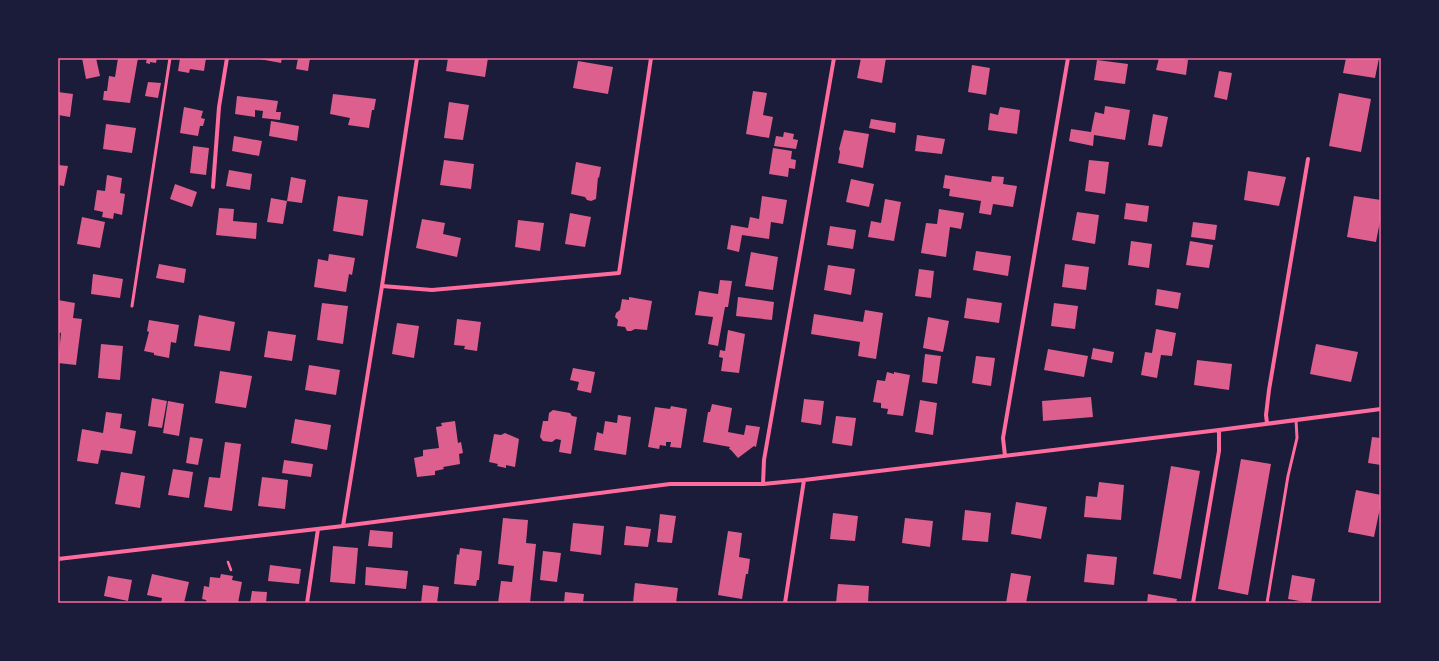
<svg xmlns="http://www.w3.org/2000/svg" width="1439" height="661" viewBox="0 0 1439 661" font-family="'DM Sans',sans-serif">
  <rect width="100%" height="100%" fill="#1b1b3a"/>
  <path fill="#dd5f8e" d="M82,58H96L100,76L86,79Z
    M118,58H138L130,103L103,100L104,91H107L109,76L115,77Z
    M147,58H157L156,63L150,62V64L146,63Z
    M180,58H206L204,71L190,69L189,73L178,71Z
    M254,58H282L281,63Z
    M298,58H310L308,71L296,69Z
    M448,58H488L485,77L446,71Z
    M861,58H886L882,83L857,78Z
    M1159,58H1177L1188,60L1186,75L1156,70Z
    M1346,58H1379L1375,78L1343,73Z
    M1097,60L1128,64L1125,84L1094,80Z
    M578,61L613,67L608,94L573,88Z
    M972,65L990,68L986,95L968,92Z
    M1219,71L1232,73L1227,100L1214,97Z
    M148,82L161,83L158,98L145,96Z
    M753,91L767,93L763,115L773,117L769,138L746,134Z
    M58,92L73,94L70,117L58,115Z
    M1339,93L1371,99L1361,152L1329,146Z
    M333,94L376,99L374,110H372L369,128L348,125L350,118L330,114Z
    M237,96L278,101L276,112H281L280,120L262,118L263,111L255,110V117L235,114Z
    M449,102L469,105L463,140L444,138Z
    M1105,106L1130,110L1125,140L1094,135L1093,146L1069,141L1071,129L1091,132L1095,112L1104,114Z
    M184,107L203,111L201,118L205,119L203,126H200L198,136L180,133Z
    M1000,107L1020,110L1017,134L988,130L990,113L998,115Z
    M1153,114L1168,117L1162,147L1148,145Z
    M871,119L896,123L895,133L869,128Z
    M271,121L299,126L297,141L269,136Z
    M106,124L136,128L132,153L103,149Z
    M844,130L869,134L863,168L838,163L840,152L839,149Z
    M784,132L794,134L793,139L798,140L796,149L774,146L776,136L783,137Z
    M917,135L945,139L942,154L915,151Z
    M234,136L262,141L259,156L232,151Z
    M193,146L209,148L206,175L190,173Z
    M773,148L792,151L791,159L796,160L795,169L789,168L788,177L769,174Z
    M444,160L474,164L471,189L440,185Z
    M1089,160L1109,162L1105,194L1085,191Z
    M576,162L601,167L599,178L598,177L596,199L591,201L587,200L585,197L571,194Z
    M58,165L68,166L64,186L58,185Z
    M229,170L252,174L250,190L226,186Z
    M1248,171L1286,177L1279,206L1244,200Z
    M107,175L122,178L120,193L125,194L122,215L114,213L113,219L102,217L103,212L94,210L97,190L105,191Z
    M945,175L991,182L992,176L1004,177L1003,184L1017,186L1013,207L993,204L991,215L979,213L981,201L949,196L950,189L943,188Z
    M291,177L306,180L302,203L287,201Z
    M851,179L874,184L869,207L846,202Z
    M175,184L197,192L192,207L170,199Z
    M338,196L368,200L363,236L333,231Z
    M762,196L787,200L783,224L771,222L769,239L742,235L739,252L727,249L731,225L748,228L750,217L759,219Z
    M1354,196L1381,200V216L1376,242L1347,237Z
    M271,198L287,201L283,224L267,222Z
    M885,199L901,202L894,241L868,237L871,221L881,223Z
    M1126,203L1149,206L1147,222L1124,219Z
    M219,208L234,209L233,221L257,223L256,239L216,235Z
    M939,209L964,213L961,229L950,227L946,257L921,253L926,223L937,224Z
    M1077,212L1099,215L1095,244L1072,240Z
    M570,213L591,217L585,247L565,244Z
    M82,217L105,222L100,248L77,244Z
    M422,219L445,223L443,234L461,238L457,257L416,248Z
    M518,220L544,223L540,251L515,247Z
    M1193,222L1217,225L1215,240L1191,237Z
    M830,226L856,230L853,249L827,245Z
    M1131,241L1152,244L1149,268L1128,265Z
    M1190,241L1213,245L1209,268L1186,265Z
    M976,251L1011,256L1008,276L973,270Z
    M751,252L778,257L773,290L745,286Z
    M329,254L355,258L352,275L349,274L346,292L314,287L318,259L328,261Z
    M159,264L186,269L184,283L156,278Z
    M1065,264L1089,267L1086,290L1062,287Z
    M828,265L855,269L851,295L824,290Z
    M919,269L934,271L931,298L915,296Z
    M93,274L123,279L120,298L91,294Z
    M720,280L732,281L728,307H725L718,346L708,344L713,317L695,315L699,291L718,294Z
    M1157,289L1181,293L1178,309L1155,305Z
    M629,297L652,301L647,330L635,329L631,331H627L625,327L617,326L618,320L615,317L616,313L620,310L622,299L629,300Z
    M738,297L774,302L772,320L736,316Z
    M967,298L1002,303L999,323L964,318Z
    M58,300L75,303L73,318L82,319L76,365L58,363L61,333L58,332Z
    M322,303L348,306L343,344L317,340Z
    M1054,303L1078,306L1075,329L1051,326Z
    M865,310L883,313L876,359L858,356L860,342L811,334L814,314L863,322Z
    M199,315L235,322L230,351L194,346Z
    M928,317L949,321L943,352L923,348Z
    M457,319L481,322L477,351L464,349L465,346L454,345Z
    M149,320L179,325L176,343L171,342L169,358L154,355V353L144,351L149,332L147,331Z
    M397,323L419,326L414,358L392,354Z
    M1156,329L1176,333L1172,356L1161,355L1157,378L1141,375L1145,352L1152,353Z
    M728,330L745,334L739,373L721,371L723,358L719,357L720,350L725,351Z
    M268,331L296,335L292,361L264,357Z
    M101,344L123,346L120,380L98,378Z
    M1316,344L1358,352L1351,382L1310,374Z
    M1093,348L1114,352L1112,363L1091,359Z
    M1048,349L1088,356L1084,377L1044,370Z
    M925,354L941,356L937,384L922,382Z
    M976,356L995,358L991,386L972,383Z
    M1197,360L1232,364L1229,390L1194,385Z
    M309,365L340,370L336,395L305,390Z
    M573,368L595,372L591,393L577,390L579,382L570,380Z
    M220,371L252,376L246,408L215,403Z
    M887,372L894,374V372L910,375L903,416L887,414L888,409L881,408V403L873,402L877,380L885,381Z
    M1091,397L1093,417L1043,421L1042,401Z
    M152,398L167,401L162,428L148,426Z
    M804,399L824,401L821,425L801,422Z
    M920,400L937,403L933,435L915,432Z
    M168,401L184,404L179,436L163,433Z
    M712,404L732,408L728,432L744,435L746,425L760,427L756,447L754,446L738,458L731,450L729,449L730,447L703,442L708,412H710Z
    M671,406L687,409L681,448L670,447L671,442H666V446L660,445L659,449L648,447L655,407L670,409Z
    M553,410L570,413L572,416L577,417L571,454L559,452L561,440L556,439L552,442L543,441L540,437L543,421H548L549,413Z
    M106,412L122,414L120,428L136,431L132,454L101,450L98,464L77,461L82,429L103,433Z
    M618,415L631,417L626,455L594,450L597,432L603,434L605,421L617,423Z
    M836,416L856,418L852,446L832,443Z
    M295,419L331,425L327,450L291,443Z
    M455,421L458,443L461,442L463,453L459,454L460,464L443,467L444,469L435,471V475L417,477L414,458L423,456V450L439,448L436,427L442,426L441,423Z
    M505,433L519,439L515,467L506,465V468L497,466L498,464L489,462L494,434L501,435Z
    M190,437L203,439L198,465L186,463Z
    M1372,437L1381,438V465L1368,463Z
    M225,442L241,444L232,511L204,507L209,477L220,478Z
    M1241,459L1271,464L1248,595L1218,589Z
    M284,460L313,464L311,477L282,473Z
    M1171,466L1200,471L1181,579L1153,574Z
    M173,469L193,472L189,498L168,495Z
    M121,472L145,476L140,508L115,504Z
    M262,477L288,480L285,509L258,506Z
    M1099,482L1124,485L1121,520L1084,517L1086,496L1097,497Z
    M1356,490L1381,495V503L1374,537L1348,532Z
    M1016,502L1047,507L1041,539L1011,534Z
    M965,510L991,513L988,542L962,540Z
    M833,513L858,516L855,541L830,539Z
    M660,514L676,516L672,543L657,542Z
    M503,518L528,520L526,543L536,544L530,603H498L501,581L512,582L514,566L498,564Z
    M905,518L933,521L930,547L902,543Z
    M573,523L604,526L601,555L570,551Z
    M626,526L651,529L648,547L624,545Z
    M370,530L393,532L392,548L368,546Z
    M728,531L742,533L739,557L750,559L748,574H746L742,599L718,595Z
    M333,546L358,548L355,584L330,582Z
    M460,548L482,551L479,580H477L476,586L454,584L457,554L459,555Z
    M543,551L561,553L557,582L540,580Z
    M1087,554L1117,557L1114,585L1084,582Z
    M270,565L301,569L299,584L268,581Z
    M366,567L408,571L406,589L365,585Z
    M1011,573L1031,576L1026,603H1006Z
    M152,574L189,582L184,603H161L162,598L147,595Z
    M221,574L233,576L232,580L242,582L238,603H207L206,600L202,599L204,586L209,587L210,577L220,578Z
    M1292,575L1315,579L1311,603L1288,599Z
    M108,576L132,580L128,601L104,596Z
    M635,583L678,588L676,603H633Z
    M838,584L869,586L868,603H836Z
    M423,585L439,587L437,603H421Z
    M252,591L267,592L266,603H250Z
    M565,592L584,594L583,603H564Z
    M1148,594L1177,599L1176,603H1147Z"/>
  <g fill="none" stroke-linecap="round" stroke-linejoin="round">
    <path stroke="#ff6b9d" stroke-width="2.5" d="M228,562L231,570"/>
    <path stroke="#ff6b9d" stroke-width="3" d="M132,306L170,58
      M1267,603L1288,476L1297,438L1296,420"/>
    <path stroke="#ff6b9d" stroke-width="4" d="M213,187L219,107L227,58
      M382,286L432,290L619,273L651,58
      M1267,423L1266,415L1269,390L1308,159
      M1005,456L1003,438L1068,58
      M763,484L764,460L834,58
      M343,526L382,286L417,58
      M58,559L343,526L670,484H763L804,480L1219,430L1381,409
      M307,603L318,529
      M785,603L804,480
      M1193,603L1219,451V430"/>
  </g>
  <rect width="1439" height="661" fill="none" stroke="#1b1b3a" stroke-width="118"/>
  <rect x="59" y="59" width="1321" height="543" fill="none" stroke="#ff6b9d" stroke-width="1.5"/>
</svg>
